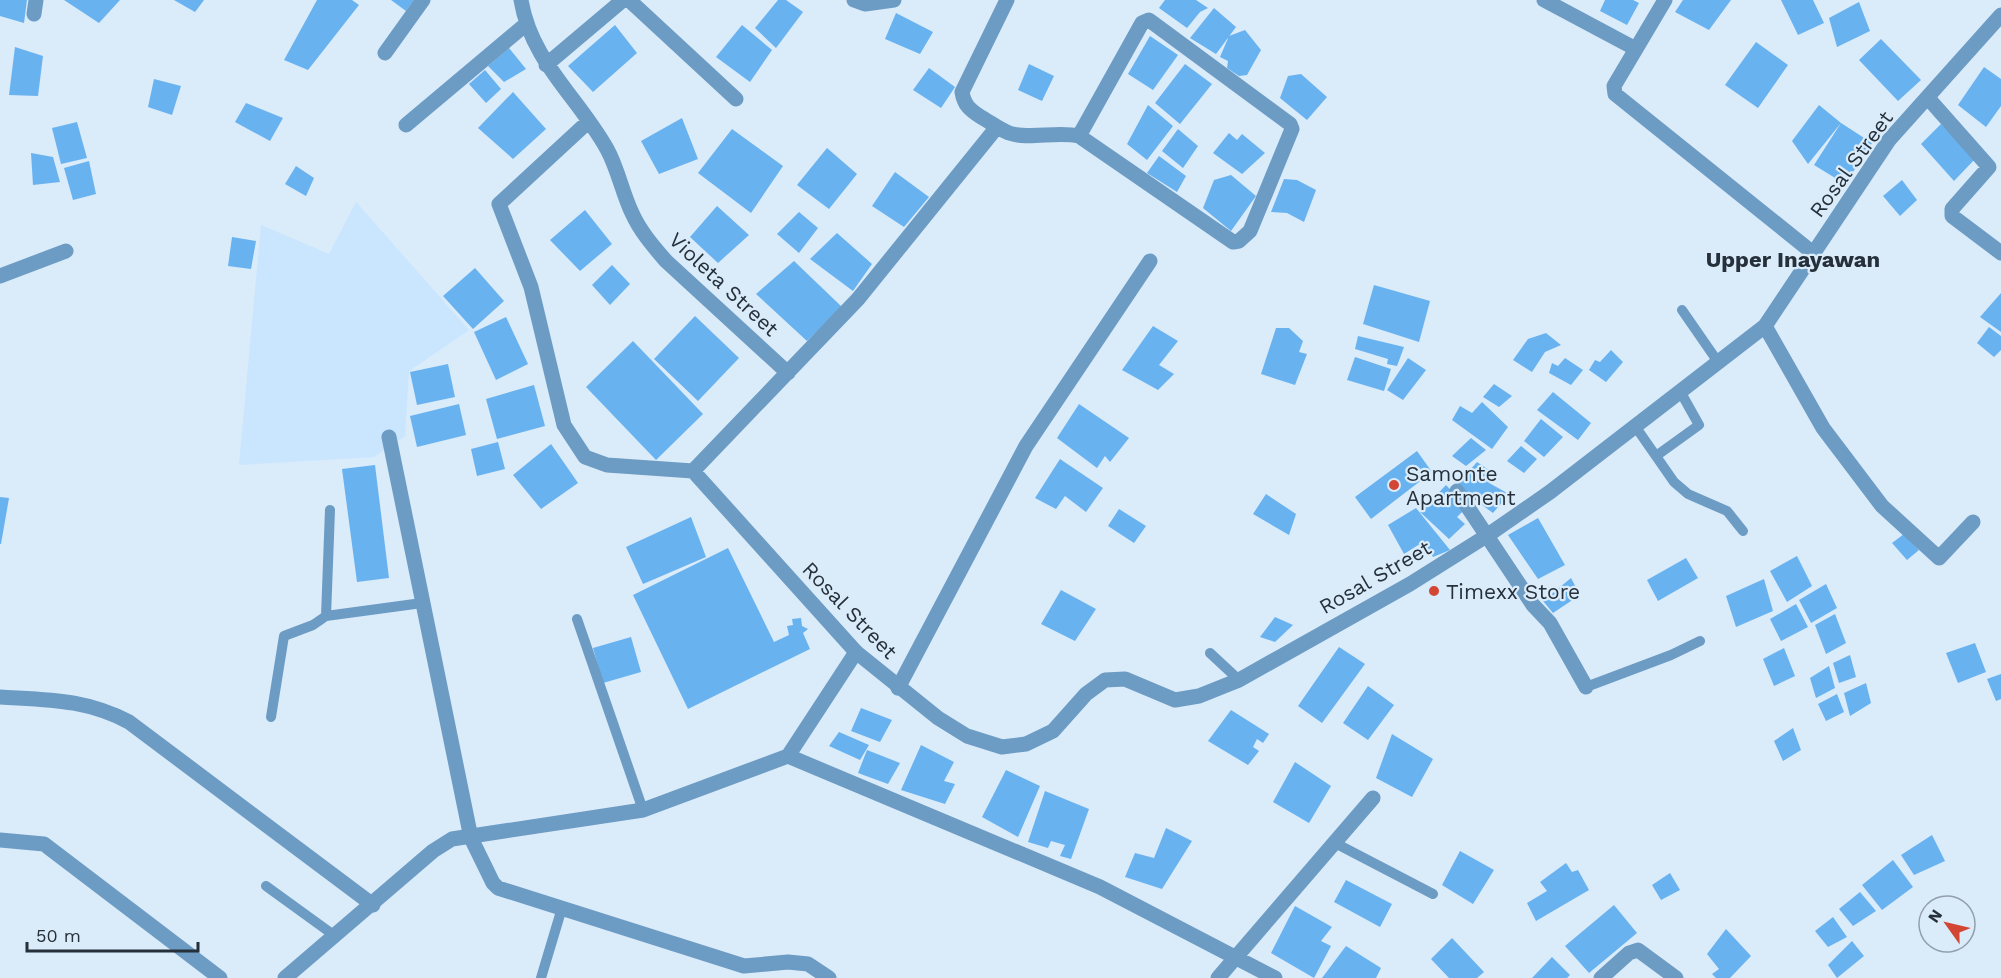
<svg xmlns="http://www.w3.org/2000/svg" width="2001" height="978" viewBox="0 0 2001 978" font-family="'Work Sans',sans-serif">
  <rect width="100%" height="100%" fill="#daebfa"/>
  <path fill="#cae5fe" d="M356,202L469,330L409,371L405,436L374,457L239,465L261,225L329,254Z"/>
  <path fill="#69b2f0" d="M0,0H27L24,23L0,16Z
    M64,0H120L99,23Z
    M174,0H204L195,12Z
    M317,0H352L359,5L308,70L284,60Z
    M391,0H414L406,11Z
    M778,0H786L803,12L776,48L755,28Z
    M1165,0H1196L1208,8L1200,12L1187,28L1159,8Z
    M1605,0H1633L1639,3L1627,25L1600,11Z
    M1683,0H1731L1709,30L1675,12Z
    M1781,0H1813L1824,23L1798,35Z
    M1859,2L1870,31L1837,47L1829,18Z
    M1214,8L1236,27L1216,54L1190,38Z
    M896,13L933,32L920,54L885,39Z
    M615,25L637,53L593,92L568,66Z
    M742,25L772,50L750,82L716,57Z
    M1245,30L1261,50L1247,75L1239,76L1227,68L1228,61L1220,57L1229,36Z
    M1150,36L1178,55L1153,90L1128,74Z
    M1881,39L1921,80L1898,101L1859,60Z
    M1756,42L1788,65L1758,108L1725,85Z
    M15,47L43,56L38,96L9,95Z
    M509,48L526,69L504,82L488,66Z
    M1029,64L1054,76L1042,101L1018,90Z
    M1185,64L1212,84L1180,124L1155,103Z
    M1984,67L2001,79V106L1986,127L1958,105Z
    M929,68L955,87L941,108L913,90Z
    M485,70L501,89L486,103L469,84Z
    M1301,74L1327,97L1307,120L1280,98L1288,76Z
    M154,79L181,86L172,115L148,107Z
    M513,92L546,129L513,159L478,128Z
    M246,103L283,118L270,141L235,122Z
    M1148,105L1173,126L1147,160L1127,144Z
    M1819,105L1841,123L1808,164L1792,141Z
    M682,118L698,159L659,174L641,141Z
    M77,122L87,158L61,164L52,128Z
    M1841,123L1872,143L1845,184L1814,165Z
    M1941,124L1975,159L1954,181L1921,144Z
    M732,129L783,166L751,213L698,173Z
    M1178,129L1198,146L1183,168L1162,151Z
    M1229,133L1237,140L1242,134L1265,153L1242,174L1213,153Z
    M827,148L857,174L829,209L797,185Z
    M31,153L53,157L60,182L33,185Z
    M1159,156L1186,176L1177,192L1147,173Z
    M89,161L96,194L73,200L64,168Z
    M296,166L314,178L306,196L285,184Z
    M895,172L929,197L904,227L872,206Z
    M1231,175L1256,196L1231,231L1203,208L1214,180Z
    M1284,179L1297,180L1316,190L1304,222L1287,213L1271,212Z
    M1902,180L1917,200L1900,216L1883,196Z
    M717,206L749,235L718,263L690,237Z
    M585,210L612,244L580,271L550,240Z
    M799,212L818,228L799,253L777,234Z
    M837,233L872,264L853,291L810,259Z
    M232,237L256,241L251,269L228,266Z
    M794,261L842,307L807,341L756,294Z
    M612,265L630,284L610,305L592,285Z
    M475,268L504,301L473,329L443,296Z
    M1374,285L1430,301L1419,342L1363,324Z
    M2001,293V332L1980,317Z
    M695,316L739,358L698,401L654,359Z
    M506,317L528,364L496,380L474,332Z
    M1153,326L1178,341L1159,365L1174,374L1158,390L1122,370Z
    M1989,327L2001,336V350L1994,357L1977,343Z
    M1276,328H1289L1303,341L1299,352L1307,354L1295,385L1261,374Z
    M1546,333L1561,345L1545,352L1532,372L1513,360L1528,339Z
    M1358,336L1404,347L1397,366L1387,364L1388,359L1355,349Z
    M633,341L703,414L656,460L586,387Z
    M1611,350L1623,362L1606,382L1589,370L1595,360L1600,362Z
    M1355,357L1391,369L1384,391L1347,380Z
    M1408,358L1426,370L1403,400L1387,390Z
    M1565,358L1583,370L1571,385L1549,373L1552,363L1558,366Z
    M448,364L455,397L417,405L410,372Z
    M1494,384L1512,396L1499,407L1483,397Z
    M534,385L545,426L497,439L486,399Z
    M1553,392L1591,423L1578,440L1537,410Z
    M1482,402L1508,427L1492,449L1452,420L1460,406L1472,413Z
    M459,404L466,435L417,447L410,416Z
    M1079,404L1129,438L1110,462L1105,456L1097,468L1057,438Z
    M1541,419L1563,437L1544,457L1524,441Z
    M1471,438L1486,450L1466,466L1452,456Z
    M498,442L505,469L477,476L471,449Z
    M551,444L578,483L541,509L513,475Z
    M1521,446L1537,459L1524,473L1507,461Z
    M1417,451L1432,472L1371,519L1355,497Z
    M1060,459L1103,488L1086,512L1065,496L1056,509L1035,498Z
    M1477,462L1495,474L1489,483L1509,494L1493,513L1456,486Z
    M375,465L389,578L357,582L342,469Z
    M1446,485L1467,507L1457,517L1465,524L1449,539L1420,512Z
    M1266,494L1296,514L1289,535L1253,514Z
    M0,497L9,498L1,544H0Z
    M1416,508L1450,550L1433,557L1423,542L1404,554L1388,525Z
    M1119,509L1146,526L1134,543L1108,526Z
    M691,517L706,557L643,584L626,547Z
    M1538,518L1565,565L1538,579L1508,535Z
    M1904,534L1919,550L1907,560L1892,543Z
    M728,548L774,642L789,635L787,626L793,625L792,619L801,618L802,626L808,629L803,633L810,649L688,709L633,595Z
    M1797,556L1812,586L1787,602L1770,571Z
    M1686,558L1698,578L1658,601L1647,580Z
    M1571,578L1580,595L1553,613L1543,601Z
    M1764,579L1773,611L1736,627L1726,596Z
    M1826,584L1837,608L1811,623L1799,600Z
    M1061,590L1096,609L1075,641L1041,624Z
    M1796,604L1808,627L1781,641L1770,619Z
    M1835,614L1846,643L1826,654L1815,625Z
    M1275,617L1293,625L1275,642L1260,637Z
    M631,637L641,672L603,683L593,648Z
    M1975,643L1986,672L1958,683L1946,653Z
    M1339,647L1365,664L1322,723L1298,706Z
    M1784,648L1795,676L1774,686L1763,659Z
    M1850,655L1856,677L1839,683L1833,663Z
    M1829,666L1835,688L1816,698L1810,678Z
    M2001,674V699L1996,701L1987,679Z
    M1866,683L1871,703L1850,716L1844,693Z
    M1368,686L1394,705L1368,740L1343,723Z
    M1837,694L1844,712L1826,721L1818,704Z
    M861,708L892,720L880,742L851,731Z
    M1231,710L1269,734L1263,743L1257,739L1253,747L1259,751L1248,765L1208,741Z
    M1793,728L1801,750L1783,761L1774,741Z
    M839,732L869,745L860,760L829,746Z
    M1392,734L1433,759L1412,797L1376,778Z
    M921,745L954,762L944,781L955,784L945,804L901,790Z
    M867,750L900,763L888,784L858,773Z
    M1295,762L1331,786L1309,823L1273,802Z
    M1006,770L1040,786L1018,837L982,817Z
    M1045,791L1089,809L1071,859L1060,856L1065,845L1051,841L1048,848L1028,842Z
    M1166,828L1192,841L1162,889L1125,877L1135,853L1154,858Z
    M1932,835L1945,861L1914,875L1901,855Z
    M1460,851L1494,870L1473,904L1442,885Z
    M1893,860L1913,887L1882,910L1862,885Z
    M1566,863L1572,872L1578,870L1589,890L1536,921L1527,903L1547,891L1540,882Z
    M1670,873L1680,890L1661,900L1652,885Z
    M1346,880L1392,904L1380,927L1334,902Z
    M1860,892L1876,911L1853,926L1839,909Z
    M1614,905L1637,933L1589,973L1565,946Z
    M1295,906L1332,927L1321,941L1331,946L1314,978L1271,953Z
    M1833,917L1847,937L1828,947L1815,931Z
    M1726,929L1751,956L1730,978H1716L1712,974L1719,969L1707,954Z
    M1452,938L1484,972L1477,978H1449L1431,959Z
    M1852,941L1864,956L1837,978L1828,965Z
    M1346,946L1381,968L1376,978H1322Z
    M1552,957L1570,975L1567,978H1532Z"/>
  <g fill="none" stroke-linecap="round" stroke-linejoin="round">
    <path stroke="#6c9bc4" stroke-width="10" d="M1682,310L1718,362
      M1635,426L1674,482L1688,494L1727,511L1743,531
      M1656,456L1699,425L1680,391
      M326,616L330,510
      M577,619L643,810
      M1210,653L1239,680
      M1586,687L1671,655L1700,641
      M271,717L284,636L313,625L326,616L422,603
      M1335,843L1433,894
      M266,886L335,936
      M541,978L562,908"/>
    <path stroke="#6c9bc4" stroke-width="15" d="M521,0C531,61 578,97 607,149C618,169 622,192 632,213C640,231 653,246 666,261L788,373
      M629,0L736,99
      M854,0L865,4L894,0
      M1007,0L962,92C964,105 970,110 981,117C990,122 999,129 1009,133C1029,140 1056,131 1079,136L1233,242L1239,241L1250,231L1292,129L1290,124L1149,20L1142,23L1079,136
      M1544,0L1636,49
      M1665,0L1614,86L1615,94L1813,253
      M34,14L36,0
      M385,53L423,0
      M546,65L623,0
      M1928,98L1989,167L1952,209V216L2001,253
      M589,121L499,204L531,287L564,425L585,457L607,465L693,471L858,299L997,127
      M406,125L525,25
      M0,276L66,251
      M1765,326L1823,428L1882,506L1939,558L1973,522
      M389,437L471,838L493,883L498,888L744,966L788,962L808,964L829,978
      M693,471L856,652
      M1457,491L1533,605L1550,623L1586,687
      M898,688L1026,446L1150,261
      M0,697C49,700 85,699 129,722L373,905
      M788,756L1100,887L1275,978
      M0,840L44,844L220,978
      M1218,978L1373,798
      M1601,978L1629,953L1638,950L1676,978"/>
    <path stroke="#6c9bc4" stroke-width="15" d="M285,978L433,851L452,839L643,810L788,756L856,652L938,718L967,736L1002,747L1026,744L1053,731L1086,694L1105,680L1125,679L1175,700L1199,696L1239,680L1410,584L1488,535L1550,492L1765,326L1889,140L2001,15"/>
  </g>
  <g fill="#d24633" stroke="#daebfa" stroke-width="2">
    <circle cx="1394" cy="485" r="6"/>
    <circle cx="1434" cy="591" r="6"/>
  </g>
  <g text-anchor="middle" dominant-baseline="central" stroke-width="4.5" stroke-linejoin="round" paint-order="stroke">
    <g font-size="21" fill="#25303a" stroke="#daebfa">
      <text transform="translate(1851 164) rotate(-54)">Rosal Street</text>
      <text transform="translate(724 284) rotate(43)">Violeta Street</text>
      <text transform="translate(1375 577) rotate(-30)">Rosal Street</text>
      <text transform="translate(850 610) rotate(46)">Rosal Street</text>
    </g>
    <g font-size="21" fill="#25303a" stroke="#daebfa" text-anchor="start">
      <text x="1406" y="473">Samonte<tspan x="1406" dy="24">Apartment</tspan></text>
      <text x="1446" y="591">Timexx Store</text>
    </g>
    <g font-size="22" font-weight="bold" fill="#25303a" stroke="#daebfa">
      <text x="1793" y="259">Upper Inayawan</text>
    </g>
  </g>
  <g transform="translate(1947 924) rotate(304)"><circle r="28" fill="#daebfa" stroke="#92a0ad" stroke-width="1.5"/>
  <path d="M0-4.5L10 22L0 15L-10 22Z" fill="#d24633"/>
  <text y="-9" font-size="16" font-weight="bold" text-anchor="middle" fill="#25303a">N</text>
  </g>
  <path d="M27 942v9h171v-9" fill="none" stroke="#25303a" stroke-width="3"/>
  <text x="36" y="942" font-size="18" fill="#25303a" stroke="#daebfa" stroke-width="4.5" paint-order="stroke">50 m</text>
</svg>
